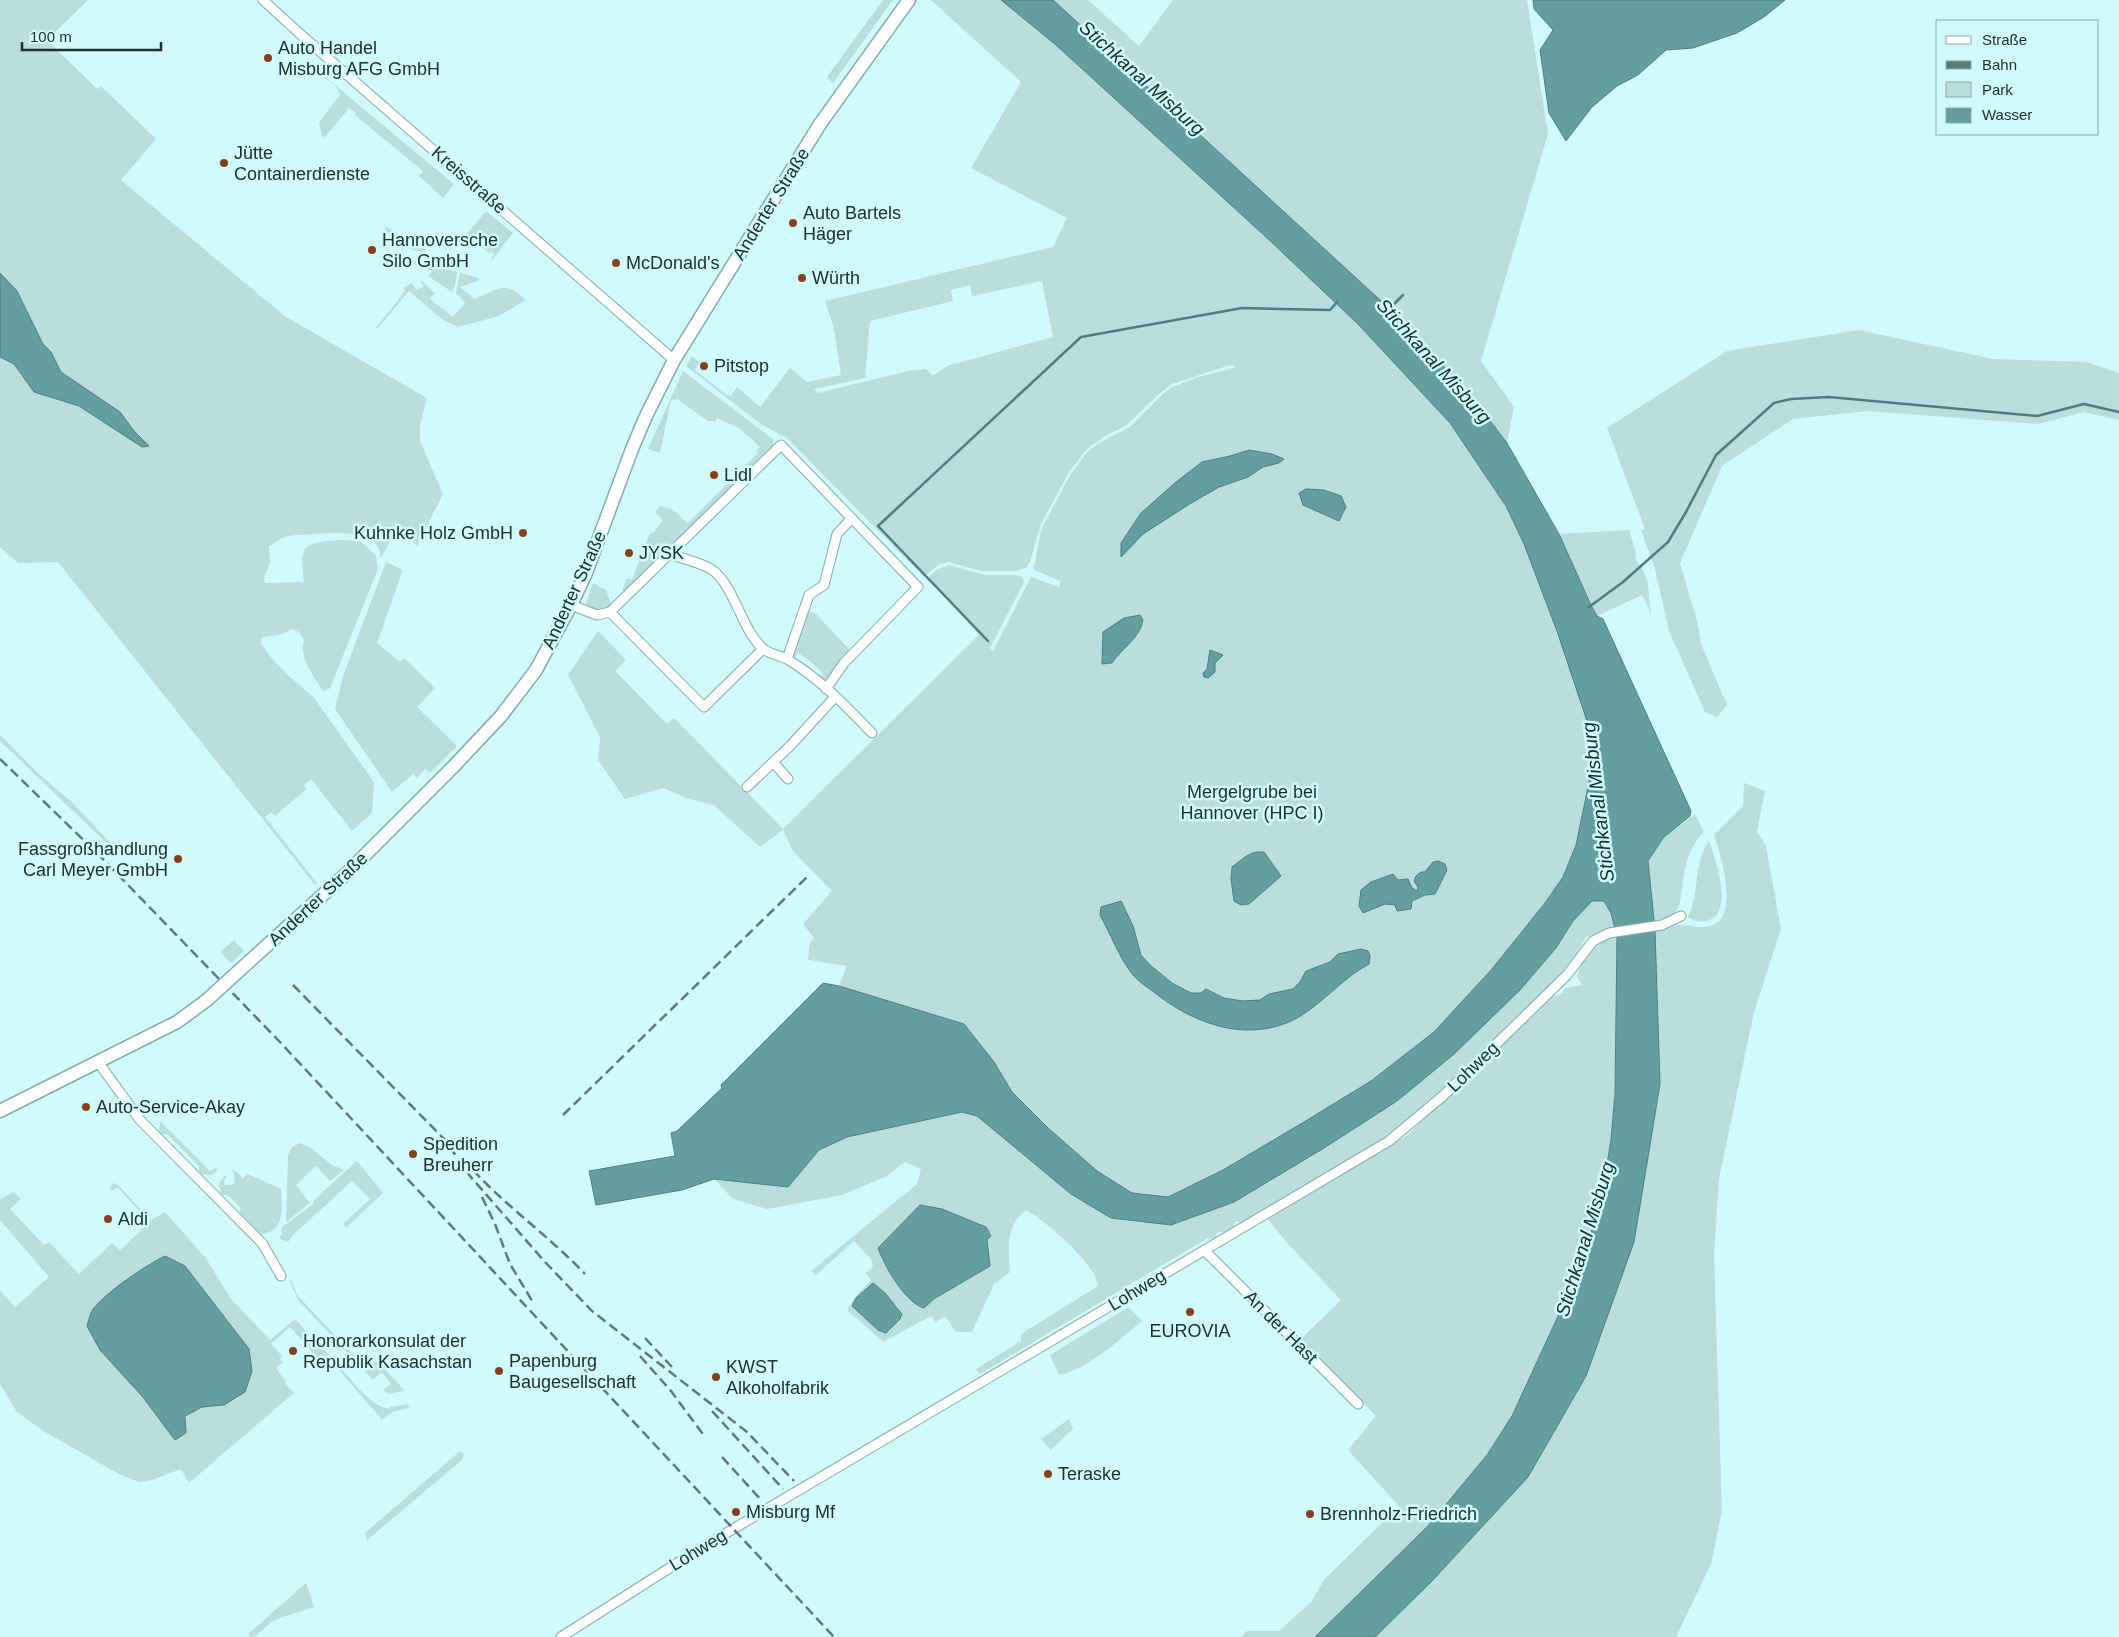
<svg xmlns="http://www.w3.org/2000/svg" width="2119" height="1637" viewBox="0 0 2119 1637" font-family="Helvetica,sans-serif">
  <rect width="100%" height="100%" fill="#d1fbfb"/>
  <path fill="#badddd" fill-rule="evenodd" d="M0,0H88L47,40L97,89L101,86L156,139L121,180L286,317L427,398L420,426V441L443,494L417,546L399,526L380,559C384,528 331,533 313,534C304,535 291,534 282,538C278,540 274,544 269,546L270,563L264,577L265,583L304,582C303,573 300,560 304,551C310,538 348,540 360,541L376,555L378,569L330,688L324,692C314,677 299,659 304,640L299,632L292,629L280,635L262,637L261,643L269,655L288,675L314,698L374,782L372,813L352,831L311,779L304,785L307,789L275,816L271,812L265,817L317,883L315,885L58,562L18,563L0,547V343V357L14,364L34,392L79,406L148,446L134,431L120,412L61,372L51,352L43,344L17,291L0,273Z
    M883,0H893L833,83L827,77Z
    M931,0H1001L1056,45L1266,237L1358,324L1443,415L1482,468L1506,506L1524,544L1557,631L1587,721L1589,782L1576,845L1563,877L1545,903L1492,969L1434,1032L1371,1081L1304,1122L1223,1170L1168,1197L1132,1193L1097,1172L1047,1127L1012,1092L994,1062L897,1004L839,986L847,966L808,960L810,943L814,938L803,924L832,891L793,851L783,830L760,847L714,805L689,799L663,788L625,799L598,760L600,737L568,675L598,631L626,660L615,671L667,724L674,718L783,829L979,635L931,582L926,580L936,570L949,565L985,575H1016L1023,577L1024,582L990,648L993,651L1031,577L1059,587L1061,581L1034,570V567L1041,530L1069,477L1087,452L1099,443L1130,427L1163,394L1172,387L1198,377L1234,368V365L1227,366L1172,384L1159,394L1127,425L1105,436L1087,449L1069,472L1040,526L1030,562L1026,568L1015,571H981L948,562L938,565L924,577L787,438L762,425L686,366L692,356L700,362L695,370L727,395L737,382L728,394L731,396L737,387L760,407L790,368L807,382L841,375L834,329L825,301L1053,247L1067,218L971,168L1021,82ZM1042,281L1053,337L947,366L936,374L932,375L926,369L908,371L818,393L814,389L865,378L870,321L953,301L951,290L970,285L972,296Z
    M1053,0H1088L1139,46L1173,0H1527L1548,134L1481,361L1514,407L1507,443L1468,392L1379,299Z
    M313,67L454,184L443,198L419,176L423,171L355,115L356,113L349,108L325,137L322,136L319,122L340,95L338,89Z
    M486,211L513,233L492,260L491,259L494,254L491,251L489,253L480,246L477,249L463,238Z
    M385,226L426,249L424,253L410,249L385,230Z
    M399,256L457,272L455,286L452,292L428,276L432,271L399,258Z
    M460,273L479,278L478,281L460,287L474,299C501,289 502,279 526,300L499,316L458,327L443,320L409,291L377,329L376,328L405,291L403,288L412,283L416,290L423,287L420,279L435,293L430,299L453,317L465,303L456,293Z
    M1859,330L1993,359L2087,362L2119,373V420L2084,412L2038,424L1867,411L1793,419L1722,466L1680,563L1697,621L1701,644L1727,705L1717,717L1705,712L1669,631L1655,569L1641,530L1645,529L1607,428L1727,351Z
    M683,371L773,439V445L629,591H622L627,578L632,580L649,535L654,532L663,520L655,512L660,506L673,510L688,523L758,453L756,451L760,447L739,428L717,418L715,421H708L677,399L671,400L660,453L648,449Z
    M1629,530L1635,549L1636,560L1645,574L1648,585L1651,614L1642,595L1597,616L1559,534Z
    M386,562L403,570L377,643L400,662L404,658L435,688L417,707L457,746L430,773L425,769L417,778L413,774L392,792L335,709L343,676Z
    M593,583L606,590L611,605C602,612 593,611 586,604Z
    M807,611L816,614L850,650L825,681L818,678L823,673L810,661L798,653L795,658L792,654Z
    M0,735L40,775L74,804L118,851L117,853L0,741Z
    M1744,783L1765,791L1757,831L1766,846L1781,929L1754,1012L1719,1179L1714,1255L1722,1511L1711,1564L1676,1637H1375L1432,1581L1528,1477L1660,1084L1655,930C1663,929 1671,926 1678,925C1690,924 1701,930 1713,925C1739,915 1721,854 1714,835L1743,806Z
    M1695,814L1704,832C1692,843 1687,858 1684,874C1681,887 1683,906 1673,915C1668,920 1661,920 1654,921L1648,861L1663,838Z
    M1709,841C1716,859 1729,899 1716,916C1707,923 1697,924 1688,917C1700,893 1693,864 1709,841Z
    M1592,901H1604L1611,913L1617,936L1615,1094L1611,1140L1602,1194L1583,1262L1512,1416L1487,1455L1428,1526L1315,1637H1241L1247,1631H1279L1311,1602L1324,1580L1399,1506L1348,1450L1376,1416L1301,1339L1341,1300L1288,1244L1267,1218L1406,1136L1546,1000L1562,993L1566,988L1582,985L1577,976C1583,959 1593,943 1611,938L1610,930L1586,937L1577,954L1545,992L1480,1057L1433,1099L1379,1143L1245,1224L1235,1221L1234,1228L1229,1232H1217L1216,1237L1209,1240L1208,1238L980,1374L976,1369L1021,1341V1334L1098,1286C1097,1265 1045,1220 1026,1210C1005,1225 1009,1250 1010,1272L994,1284L972,1332H956L945,1316L936,1322L931,1316L883,1342L847,1310L855,1297L871,1280L866,1273L873,1267L871,1259L854,1241L816,1275L811,1271L917,1184L921,1169L905,1162L885,1177L842,1195L767,1209L733,1199L714,1179L788,1186L819,1150L847,1137L962,1112L977,1116L1071,1194L1111,1218L1171,1225L1234,1202L1324,1148L1397,1101L1453,1055L1520,990L1556,948L1573,921ZM942,1209L986,1227L991,1236L987,1240L990,1266L934,1300L924,1308C903,1302 892,1274 881,1259ZM873,1284L898,1307L902,1316L889,1331L878,1330L852,1306L856,1298Z
    M234,940L244,951L231,963L220,952Z
    M160,1121L210,1171L216,1168L218,1170L212,1175L201,1174L199,1171V1166L167,1134H161L159,1132Z
    M300,1143L311,1148L332,1165L344,1170L330,1181L316,1166L296,1185L310,1203L286,1222L288,1155L292,1147Z
    M357,1161L383,1193L346,1228L343,1224L370,1199L352,1181L293,1235L288,1242L282,1240L279,1237L282,1234L281,1228L313,1204V1201Z
    M233,1169L243,1178L248,1174L281,1189C282,1206 286,1232 261,1234L240,1213V1207L229,1196L221,1194L219,1183L225,1175L227,1177L224,1180L225,1185H232L235,1182Z
    M113,1183L118,1185L151,1220L165,1212L205,1257L232,1300L270,1340L295,1319L309,1334L302,1340L290,1327L271,1344L282,1356L280,1358L283,1362L276,1368L286,1382L285,1383L294,1393L189,1483L181,1469L149,1481L139,1482L121,1475L45,1432L17,1412L0,1384V1290L15,1307L49,1277L0,1220V1199L14,1192L21,1199L10,1209L44,1245L49,1242L79,1274L112,1243L120,1250L150,1222L118,1188L111,1191L110,1188ZM124,1283L224,1405L202,1407L185,1416L160,1421L142,1396L107,1296Z
    M291,1280L297,1295L367,1369L379,1359L380,1364L405,1391L389,1394L383,1390L391,1384L382,1372L373,1380L298,1300L290,1282Z
    M1129,1307L1142,1321C1122,1338 1085,1371 1059,1375L1050,1355Z
    M312,1338L332,1358L324,1367L305,1344Z
    M335,1365L339,1366C353,1381 369,1406 390,1409V1407L408,1404L409,1408L392,1412L382,1420Z
    M1069,1419L1073,1429L1051,1450L1041,1439Z
    M460,1451L464,1454L462,1460L367,1540L365,1533Z
    M306,1583L314,1607L274,1620L254,1637H251L248,1634Z"/>
  <path fill="#649f9f" stroke="#507e7e" d="M1001,0H1053L1379,299L1468,392L1507,443L1559,534L1591,605L1597,616L1603,619L1691,811L1690,816L1663,838L1648,861L1655,930L1660,1084L1634,1242L1586,1376L1528,1477L1432,1581L1375,1637H1315L1428,1526L1487,1455L1512,1416L1583,1262L1602,1194L1611,1140L1615,1094L1617,936L1611,913L1604,901H1592L1573,921L1556,948L1520,990L1453,1055L1397,1101L1324,1148L1234,1202L1171,1225L1111,1218L1071,1194L977,1116L962,1112L847,1137L819,1150L788,1187L714,1179L682,1190L596,1205L589,1171L675,1156L671,1133L677,1131L722,1088L721,1085L823,983L839,986L964,1024L994,1062L1012,1092L1047,1127L1097,1171L1132,1193L1168,1197L1223,1170L1304,1122L1371,1081L1434,1032L1492,969L1545,903L1563,877L1576,845L1589,782L1587,721L1557,631L1524,544L1506,506L1450,423L1358,324L1266,237L1056,45Z
    M1533,0H1785L1764,17L1737,33L1693,48L1666,50L1638,75L1617,86L1592,107L1566,141L1549,113L1540,50L1553,30L1534,9Z
    M0,273L17,291L43,344L51,352L61,372L120,412L134,431L149,446L142,447L79,406L34,392L14,364L0,357Z
    M1249,450L1272,454L1284,459L1279,463L1263,467L1248,477L1219,487L1188,505L1143,534L1121,557V543L1141,513L1176,482L1202,462L1230,456Z
    M1306,489L1324,490L1341,496L1346,507L1339,521L1303,505L1299,493Z
    M1140,615L1143,620C1140,638 1122,648 1112,663L1102,664L1103,632L1124,618Z
    M1210,650L1223,655L1215,663V672L1208,678L1204,677L1203,673L1207,669Z
    M1257,852H1264L1281,876L1249,904L1241,905L1234,901L1231,879L1232,867C1241,861 1246,854 1257,852Z
    M1438,861L1445,864L1447,870L1435,894L1425,895L1412,901L1411,909L1397,911L1395,905L1385,904L1363,913L1359,906L1361,890L1371,882L1393,874L1398,880L1408,879L1412,888L1417,891L1418,887L1414,881L1416,876L1421,872H1425L1433,862Z
    M1121,901L1133,926L1141,955L1150,965L1172,983L1191,993H1201L1206,989L1224,998L1243,1001L1260,1000L1269,994L1293,989L1300,982L1306,971L1330,962L1338,954L1361,949L1368,951L1370,956L1369,964C1340,979 1319,1009 1289,1022C1242,1042 1191,1022 1154,992C1147,987 1139,982 1133,975C1119,957 1111,935 1100,915L1101,907Z
    M920,1205L942,1209L986,1227L991,1236L987,1240L990,1266L934,1299L924,1308C905,1303 884,1265 878,1248Z
    M165,1256L185,1266L249,1349L252,1371L245,1392L224,1405L202,1407L185,1416L186,1433L175,1440L142,1396L100,1350L87,1326C89,1320 90,1312 94,1308C109,1290 145,1266 165,1256Z
    M873,1283L885,1293L902,1314L900,1319L886,1333L878,1330L852,1306L856,1298Z"/>
  <g fill="none" stroke-linecap="round" stroke-linejoin="round">
    <path stroke="#507e7e" stroke-width="2.5" d="M1389,309L1403,295
      M1589,607L1623,582L1668,542L1686,512L1716,455L1774,403L1791,399L1829,397L2037,416L2084,404L2119,412
      M988,641L878,526L1081,337L1242,308L1330,310L1337,302"/>
    <defs>
      <path id="minor" d="M263,0L299,33L674,360
        M670,554C683,559 699,562 711,569C736,586 741,632 765,650C771,654 780,656 787,659L809,595L824,585L837,534L851,519
        M571,605L597,615L610,612L781,445L918,587L844,663L826,689
        M610,612L704,707L763,649
        M787,659C819,678 846,706 872,733
        M773,762L788,779
        M747,787L790,746L835,697
        M98,1062L140,1120L262,1243L281,1276
        M1204,1250L1358,1404
        M561,1637L701,1548L1389,1141L1444,1095L1567,975L1593,941L1609,933L1662,925L1681,916"/>
      <path id="secondary" d="M231,978L347,873L453,767L501,716L536,670L571,605L586,573L632,449L646,416L674,360L820,124L909,0
        M0,1111L177,1022L207,1000"/>
    </defs>
    <use href="#minor" stroke="#82aaaa" stroke-width="11"/>
    <use href="#secondary" stroke="#82aaaa" stroke-width="15"/>
    <use href="#minor" stroke="#fff" stroke-width="9"/>
    <use href="#secondary" stroke="#fff" stroke-width="12"/>
    <path stroke="#5f7878" stroke-width="2.5" stroke-dasharray="10 5" stroke-linecap="butt" d="M0,759L99,855L279,1041L834,1637
      M293,985L445,1140L470,1176L545,1262L592,1311L747,1432L794,1481
      M563,1115L809,875
      M473,1170C508,1208 550,1237 585,1274
      M482,1197L495,1224L510,1264L534,1304
      M645,1338L672,1367
      M640,1356L671,1391L705,1437
      M712,1411L783,1489
      M722,1457L762,1501"/>
    <defs>
      <path id="secondary-bridge" d="M207,1000L231,978"/>
    </defs>
    <use href="#secondary-bridge" stroke="#82aaaa" stroke-width="15" stroke-linecap="butt"/>
    <use href="#secondary-bridge" stroke="#fff" stroke-width="12"/>
  </g>
  <g fill="#853f1a" stroke="#d1fbfb" stroke-width="2">
    <circle cx="268" cy="58" r="5"/>
    <circle cx="224" cy="163" r="5"/>
    <circle cx="793" cy="223" r="5"/>
    <circle cx="372" cy="250" r="5"/>
    <circle cx="616" cy="263" r="5"/>
    <circle cx="802" cy="278" r="5"/>
    <circle cx="704" cy="366" r="5"/>
    <circle cx="714" cy="475" r="5"/>
    <circle cx="523" cy="533" r="5"/>
    <circle cx="629" cy="553" r="5"/>
    <circle cx="178" cy="859" r="5"/>
    <circle cx="86" cy="1107" r="5"/>
    <circle cx="413" cy="1154" r="5"/>
    <circle cx="108" cy="1219" r="5"/>
    <circle cx="1190" cy="1312" r="5"/>
    <circle cx="293" cy="1351" r="5"/>
    <circle cx="499" cy="1371" r="5"/>
    <circle cx="716" cy="1377" r="5"/>
    <circle cx="1048" cy="1474" r="5"/>
    <circle cx="736" cy="1512" r="5"/>
    <circle cx="1310" cy="1514" r="5"/>
  </g>
  <g text-anchor="middle" dominant-baseline="central" stroke-width="5" stroke-linejoin="round" paint-order="stroke">
    <g font-size="18" fill="#203030" stroke="#d1fbfb" text-anchor="start">
      <text x="278" y="48">Auto Handel<tspan x="278" dy="21">Misburg AFG GmbH</tspan></text>
      <text x="234" y="153">Jütte<tspan x="234" dy="21">Containerdienste</tspan></text>
      <text x="803" y="213">Auto Bartels<tspan x="803" dy="21">Häger</tspan></text>
      <text x="382" y="240">Hannoversche<tspan x="382" dy="21">Silo GmbH</tspan></text>
      <text x="626" y="263">McDonald's</text>
      <text x="812" y="278">Würth</text>
      <text x="714" y="366">Pitstop</text>
      <text x="724" y="475">Lidl</text>
      <text x="513" y="533" text-anchor="end">Kuhnke Holz GmbH</text>
      <text x="639" y="553">JYSK</text>
      <text x="168" y="849" text-anchor="end">Fassgroßhandlung<tspan x="168" dy="21">Carl Meyer GmbH</tspan></text>
      <text x="96" y="1107">Auto-Service-Akay</text>
      <text x="423" y="1144">Spedition<tspan x="423" dy="21">Breuherr</tspan></text>
      <text x="118" y="1219">Aldi</text>
      <text x="1190" y="1331" text-anchor="middle">EUROVIA</text>
      <text x="303" y="1341">Honorarkonsulat der<tspan x="303" dy="21">Republik Kasachstan</tspan></text>
      <text x="509" y="1361">Papenburg<tspan x="509" dy="21">Baugesellschaft</tspan></text>
      <text x="726" y="1367">KWST<tspan x="726" dy="21">Alkoholfabrik</tspan></text>
      <text x="1058" y="1474">Teraske</text>
      <text x="746" y="1512">Misburg Mf</text>
      <text x="1320" y="1514">Brennholz-Friedrich</text>
    </g>
    <g font-size="18" fill="#203030" stroke="#d1fbfb">
      <text transform="translate(469 180) rotate(41)">Kreisstraße</text>
      <text transform="translate(771 204) rotate(-58)">Anderter Straße</text>
      <text transform="translate(574 590) rotate(-65)">Anderter Straße</text>
      <text transform="translate(318 899) rotate(-43)">Anderter Straße</text>
      <text transform="translate(1473 1067) rotate(-44)">Lohweg</text>
      <text transform="translate(1137 1290) rotate(-31)">Lohweg</text>
      <text transform="translate(1281 1327) rotate(45)">An der Hast</text>
      <text transform="translate(698 1550) rotate(-31)">Lohweg</text>
    </g>
    <g font-size="18" fill="#143333" stroke="#d1fbfb">
      <text x="1252" y="792">Mergelgrube bei<tspan x="1252" dy="21">Hannover (HPC I)</tspan></text>
    </g>
    <g font-size="19" font-style="italic" fill="#102f2f" stroke="#d1fbfb">
      <text transform="translate(1142 78) rotate(42)">Stichkanal Misburg</text>
      <text transform="translate(1434 361) rotate(48)">Stichkanal Misburg</text>
      <text transform="translate(1598 802) rotate(-97)">Stichkanal Misburg</text>
      <text transform="translate(1585 1239) rotate(-73)">Stichkanal Misburg</text>
    </g>
  </g>
  <rect x="1936" y="20" width="162" height="115" fill="#d1fbfb" stroke="#8aaaaa"/>
  <rect x="1946" y="36" width="25" height="8" fill="#ffffff" stroke="#8aaaaa"/>
  <text x="1982" y="45" font-size="15" fill="#203030">Straße</text>
  <rect x="1946" y="61" width="25" height="8" fill="#5f7878" stroke="#8aaaaa"/>
  <text x="1982" y="70" font-size="15" fill="#203030">Bahn</text>
  <rect x="1946" y="82" width="25" height="15" fill="#badddd" stroke="#8aaaaa"/>
  <text x="1982" y="95" font-size="15" fill="#203030">Park</text>
  <rect x="1946" y="108" width="25" height="15" fill="#649f9f" stroke="#8aaaaa"/>
  <text x="1982" y="120" font-size="15" fill="#203030">Wasser</text>
  <path d="M22 42v8h139v-8" fill="none" stroke="#203030" stroke-width="2.5"/>
  <text x="30" y="42" font-size="15" fill="#203030" stroke="#d1fbfb" stroke-width="4" paint-order="stroke">100 m</text>
</svg>
